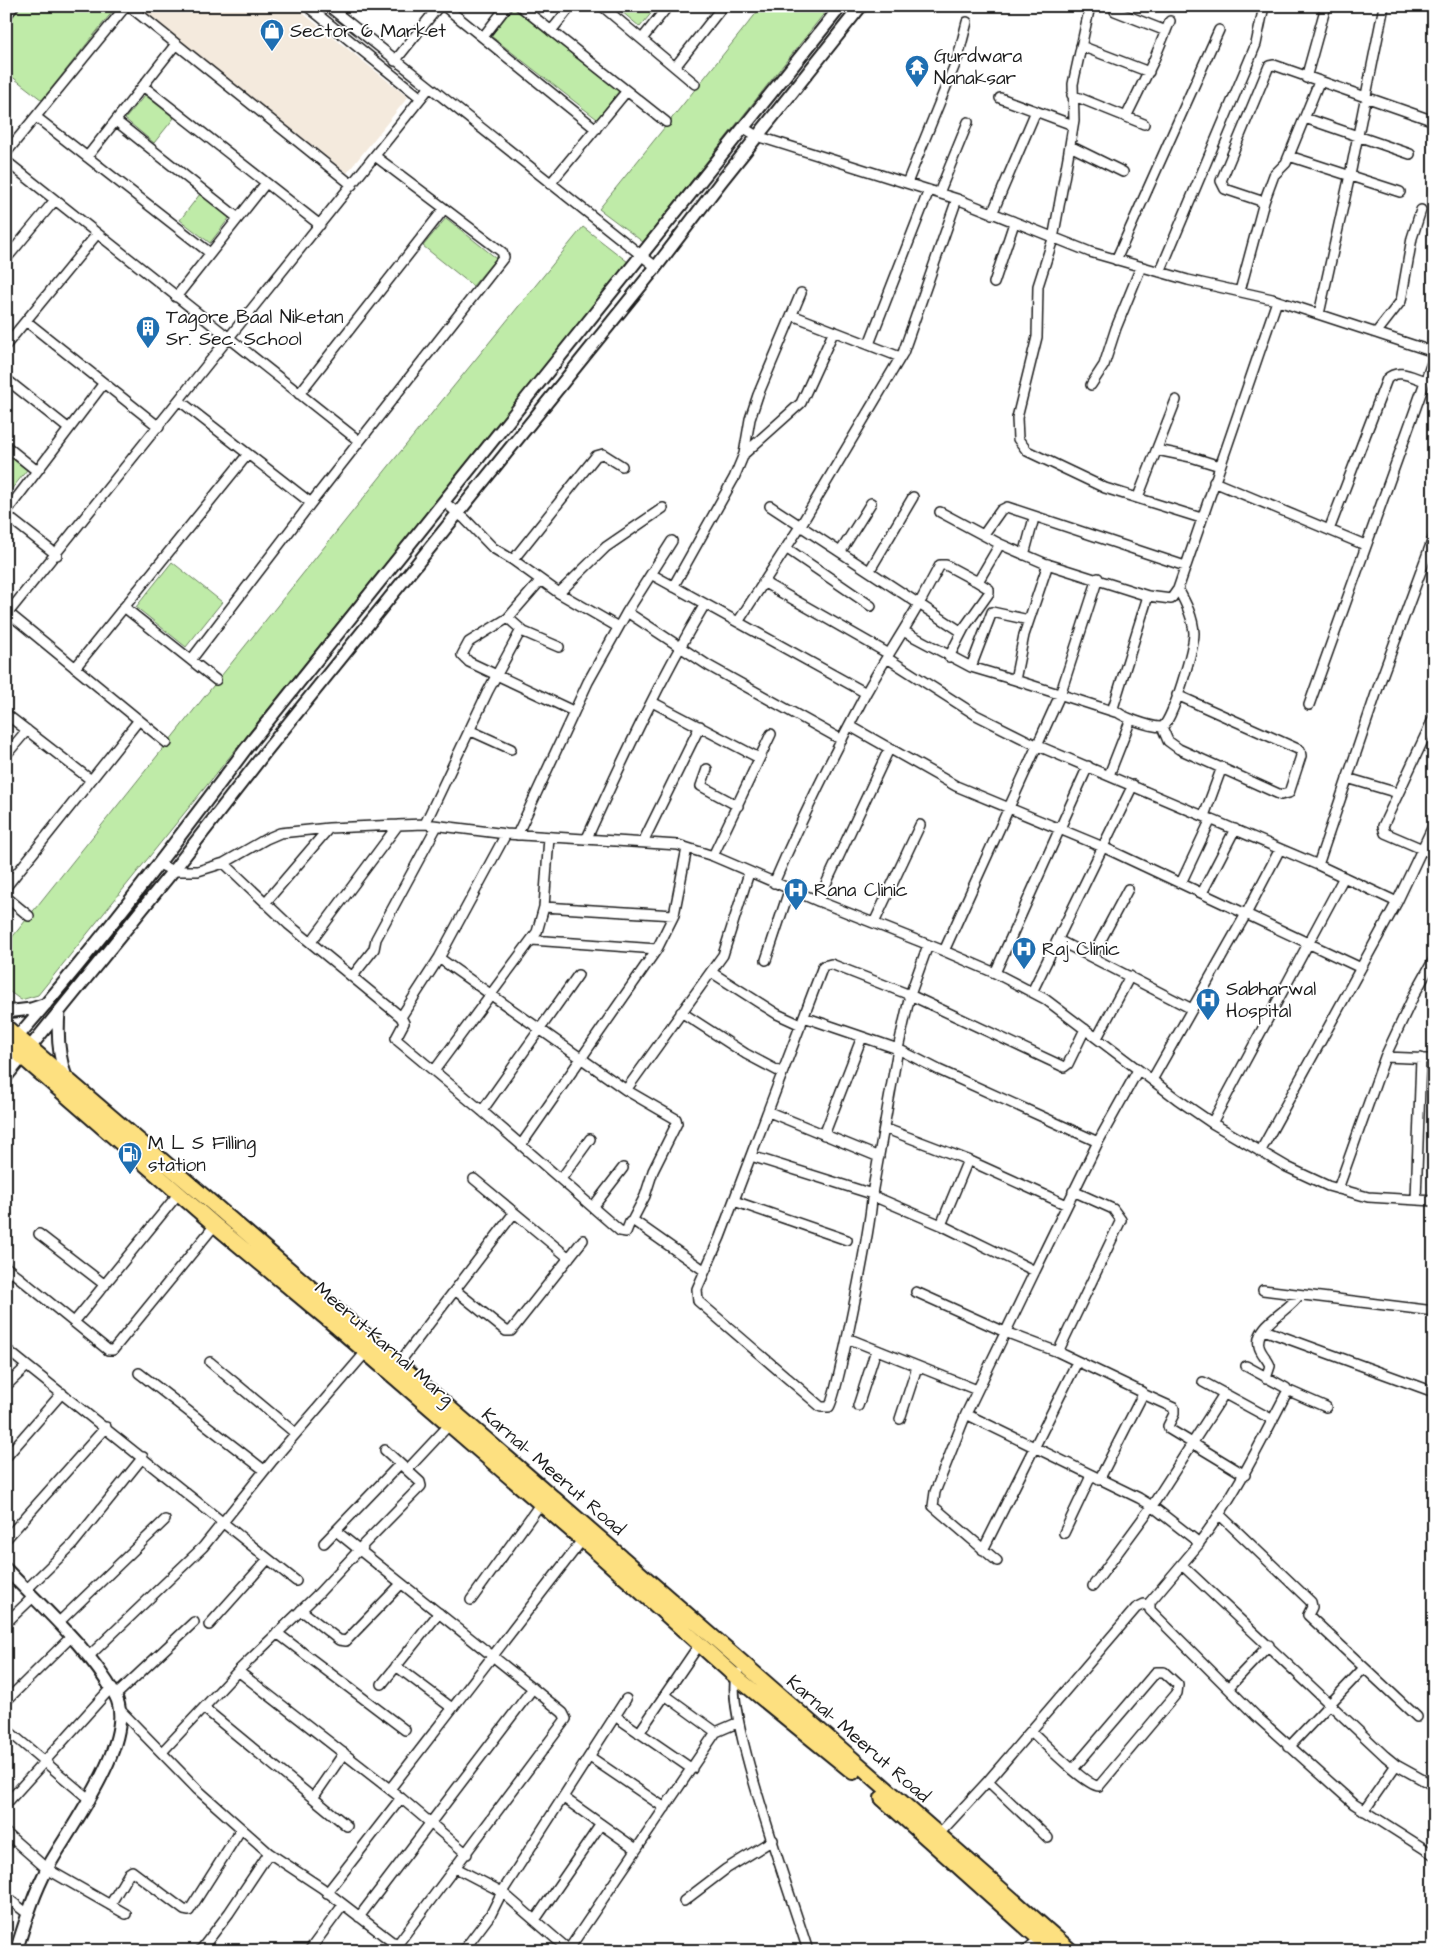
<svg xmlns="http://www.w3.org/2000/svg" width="1440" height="1957" viewBox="0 0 1440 1957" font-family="'Architects Daughter',sans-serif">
  <rect width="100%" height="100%" fill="#fff"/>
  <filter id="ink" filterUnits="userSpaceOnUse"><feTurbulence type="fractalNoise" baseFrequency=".02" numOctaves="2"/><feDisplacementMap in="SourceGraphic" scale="10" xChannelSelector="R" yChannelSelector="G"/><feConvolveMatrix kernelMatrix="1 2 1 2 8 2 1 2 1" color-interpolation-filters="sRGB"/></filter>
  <g filter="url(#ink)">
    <path fill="#f4eadd" d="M137,6H294L408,97L347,173Z"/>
    <path fill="#bfeba8" stroke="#6e8462" d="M21,6H117L42,100L6,72V24Z
      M615,6H657L640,27Z
      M762,6H830L643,242L599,209Z
      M513,8L619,91L597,119L491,36Z
      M145,95L174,118L154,143L125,119Z
      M200,194L230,217L210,243L180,220Z
      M446,218L496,258L473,286L423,246Z
      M583,227L628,262L38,995L21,1000L6,989V945L393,461Z
      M6,454L27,470L6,496Z
      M172,562L222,602L186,647L136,607Z"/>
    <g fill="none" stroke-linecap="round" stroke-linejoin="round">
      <defs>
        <path id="minor" d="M129,6L352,185
          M307,6L421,98
          M328,6L656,267
          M444,6L596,129
          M520,6L666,122
          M602,6L695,84
          M1090,6L1073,84L1074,120L1068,157L1053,239L1038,286L1037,337L1017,418L1018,439L1027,451L1105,488L1201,518
          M1115,11L1166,31
          M6,16L14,6
          M551,31L571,6
          M483,37L507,6
          M642,39L668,6
          M1081,46L1149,72
          M395,61L439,6
          M675,67L723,6
          M1306,78L1326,6
          M143,86L320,225
          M1072,95L1144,124
          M1000,98L1073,125
          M36,117L210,253
          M1126,117L1153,62L1170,21
          M1305,118L1410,154
          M116,121L238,218
          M744,128L757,136L957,199L1090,252L1188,280L1272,299L1434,352
          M1070,146L1123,172
          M6,153L126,6
          M1289,156L1400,192
          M87,157L176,44
          M6,161L359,441
          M907,183L958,57L967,22
          M550,184L626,92
          M939,193L968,122
          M1264,202L1225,189L1221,181L1269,66L1274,65L1434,121
          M992,214L1036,111
          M6,259L55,200
          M1116,260L1219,30
          M1160,272L1249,61L1256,44L1264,6
          M994,283L1014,223
          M1240,291L1264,202L1274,175L1286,163L1319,82
          M176,297L266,183
          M1319,314L1350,175L1384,6
          M792,315L900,357
          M26,321L159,427
          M1376,333L1401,301L1412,238L1421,210
          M869,344L929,190
          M6,345L97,234
          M6,379L69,429
          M1091,385L1104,365L1116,328L1141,267
          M299,394L444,209
          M180,401L311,503
          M6,446L37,471
          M1157,450L1191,457L1220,466
          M744,454L801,403L834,331
          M1214,482L1365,545
          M1138,497L1176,400
          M444,502L465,519L493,548L513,560L559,593L618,627
          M770,506L919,604L940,565H946L974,580H979L1000,544
          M6,512L104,383
          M940,512L1000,544L1044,563L1148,596L1171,599L1178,589L1277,301
          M6,515L57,555
          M1329,530L1387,379C1398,368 1412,377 1425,381
          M984,534L1001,510L1007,507L1185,566
          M786,548L871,606
          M841,551L871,503
          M1024,555L1034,518
          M513,560L596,456L603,454L622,466
          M1048,564L1024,635L1015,680L1115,712
          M870,570L913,497
          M651,574L866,693
          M541,580L508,618L469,642L462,655L469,662L573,711
          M763,582L889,654
          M673,587L734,478L744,454L750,419L758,395L801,293
          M559,593L606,547L663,508
          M1148,596L1113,708C1119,717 1151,727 1162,727C1173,721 1194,647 1194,633C1193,617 1186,603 1178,589
          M124,607L216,680
          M6,611L167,743
          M627,612L709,666L842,740
          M8,613L429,88
          M508,618L524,632L559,647
          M738,622L801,525L903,353L957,199
          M903,631L971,667L1015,680
          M949,657L964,628L989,593V589L976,581
          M887,658L976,715L1036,745L1318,865L1380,682L1434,536
          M191,660L311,503L504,257L502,252L375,156
          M971,667L992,612L1029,620
          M75,668L248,454
          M652,702L759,758
          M1309,705L1434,357
          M6,714L91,780
          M1434,717L1383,826L1385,833L1434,854
          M850,726L956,786L1103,847L1246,914L1280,849
          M1162,727L1168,741L1179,749L1281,795L1289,793L1301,756L1300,750L1177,695
          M469,730L511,749
          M6,755L27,730
          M707,769L701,786L738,806
          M1109,775L1131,719
          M1347,778L1398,793
          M1204,816L1222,767
          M425,824L488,691L521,630
          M517,835L588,682L627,612L672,541
          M587,838C623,759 660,679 705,604
          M643,842L700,726
          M713,856L771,734
          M224,863L288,924L401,1017L404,1023L396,1038L398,1041L482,1111L620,1231L626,1232L630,1222L634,1221L705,1271
          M159,864L173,871H198L224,863L266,839L280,833L329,828L398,825L425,824L506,834L678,845L713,856L818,901L944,951L995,973L1045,999L1177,1099L1212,1123L1287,1167L1328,1186L1368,1197L1434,1201
          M1318,865L1397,902L1434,824
          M774,883C802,818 833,755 866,693C883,662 902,634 919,604L962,632
          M1181,883L1211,819
          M6,887L139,720
          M1202,893L1235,829
          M6,897L29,916
          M818,901L889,749
          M265,903L329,828
          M544,907L674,915
          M874,923L920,825
          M532,940L657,949L674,915L687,848
          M1058,940L1192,1009
          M311,942L398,825
          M928,945L910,995L1064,1067L1068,1064L1085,1029
          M944,951L1060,695L1098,578
          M1092,957L1128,889
          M439,958L626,1090L723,955L749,873
          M766,960L790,888
          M711,972L777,1014L801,1025
          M995,973L1088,766
          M352,977L374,949L376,939L437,826
          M1032,992L1133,785
          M681,1012L746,1054L782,1073
          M401,1017L439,958L506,834
          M1097,1038L1130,976
          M1385,1057L1434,1059
          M434,1071L537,932L544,907L549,837
          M1152,1080L1246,914L1361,968
          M626,1090L676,1119L677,1123L653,1171L645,1196L632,1221
          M482,1111L578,975
          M769,1112L879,1157
          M1212,1123L1344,877
          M824,1135L862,1037
          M521,1145L657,949
          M1260,1152L1397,902
          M751,1156L872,1194C874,1211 837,1398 829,1407H821L698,1301L697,1289L720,1237L823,966L831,964L910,995L898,1049L804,1017
          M968,1160L1067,1205
          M474,1179L569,1258
          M561,1179L590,1139
          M1338,1189L1385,1057L1414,995L1434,959
          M872,1194L898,1049L939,1070L1098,1142
          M873,1196L941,1225L968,1160L884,1128
          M1416,1200L1421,1058
          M734,1201L847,1240
          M593,1207L623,1168
          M941,1225L1035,1271L1098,1142L1138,1070
          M39,1234L105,1285
          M6,1267L108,1350H113L215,1225
          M1035,1271L966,1414L1139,1498L1152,1506L1198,1542L1199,1544L1150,1602V1610L1256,1716L1354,1804L1434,1855
          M455,1290L506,1331H511L583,1240
          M1263,1290L1434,1311
          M916,1292L1005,1332L1058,1352L1142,1392V1396L1099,1480
          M75,1321L179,1193
          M1264,1330L1434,1392
          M847,1338L977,1390
          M6,1349L27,1366L6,1386
          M1058,1352L1121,1220L1113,1209L1073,1191
          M210,1362L295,1433
          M399,1363L514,1213
          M27,1366L296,1581
          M139,1373L264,1470
          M1266,1378L1270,1366C1268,1359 1260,1353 1259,1346C1254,1325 1291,1310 1299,1295
          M1203,1382L1273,1420
          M1287,1390L1326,1407
          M1143,1394L1174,1408V1414L1168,1426L1169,1429L1245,1475
          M858,1406L876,1350
          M966,1414L935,1492L933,1506L997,1561
          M900,1419L917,1367
          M385,1450L420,1482L421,1486L363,1545L362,1552L535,1690L563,1713L566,1719L397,1945
          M6,1457L62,1393
          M407,1470L450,1424
          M1220,1515L1311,1602L1312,1607L1308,1615L1417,1717
          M336,1531L362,1552
          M1064,1533L1091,1476
          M6,1539L106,1427
          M324,1543L400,1464
          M1199,1543C1235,1496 1260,1444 1287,1392L1286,1388L1246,1366
          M983,1550L1077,1362
          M1182,1565L1385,1756L1396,1765L1434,1786
          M1093,1586L1152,1506L1224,1394
          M26,1590L73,1544L143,1457
          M471,1600L541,1503
          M301,1610L339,1640L346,1641L401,1584
          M6,1623L33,1597
          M58,1623L165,1520
          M209,1625L268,1559
          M277,1633L405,1730
          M88,1657L203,1547L273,1460L366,1352
          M396,1666L452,1708
          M238,1671L401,1798L467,1854
          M738,1673C717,1696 797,1912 808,1951
          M382,1684L439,1613
          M1228,1688L1269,1645
          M665,1695L716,1732
          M115,1696L194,1622
          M6,1701L71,1637
          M204,1708L347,1826
          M120,1710L198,1790L269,1853L322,1888L404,1951
          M615,1716L692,1769
          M6,1729L90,1800
          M1031,1731C1042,1741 1087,1787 1099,1786L1177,1693L1178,1685L1164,1672H1156L1073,1769
          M639,1733L699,1645
          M1289,1747L1364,1668
          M162,1752L238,1671L318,1594L359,1550
          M590,1757L665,1808
          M988,1781L1048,1838
          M390,1789L583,1539
          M313,1798L344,1753
          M564,1798L636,1849
          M6,1804L110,1689
          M1364,1811L1396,1765
          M6,1833L47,1869L126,1914
          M939,1834L988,1781L1136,1608L1144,1604L1149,1607
          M456,1868L502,1892L570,1951
          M327,1893L401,1798
          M6,1897L28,1914
          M684,1901L726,1869L773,1840
          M110,1905L129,1873L132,1871L184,1910L189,1911L241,1829
          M359,1917L533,1688
          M535,1920L601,1824
          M569,1949L716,1732L737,1723
          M200,1951L229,1913L269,1853
          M309,1951L343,1905
          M387,1951L394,1942
          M463,1951L491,1914L502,1892L626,1699
          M1025,1951L1042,1937"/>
        <path id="tertiary" d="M6,1012L31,1009L46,1004
          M59,1012C57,1035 58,1055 66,1077
          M12,1043C97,947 174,844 251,742L841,6
          M6,1077L173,871L267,750L656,267L720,183L861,6
          M6,1569C44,1609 88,1647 115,1695C139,1739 67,1831 47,1869C33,1895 25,1923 16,1951"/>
        <path id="trunk" d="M6,1027C364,1332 718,1640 1071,1951
          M6,1043L215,1225L337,1327L592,1548L735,1676L853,1772
          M882,1798L1053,1951"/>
      </defs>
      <use href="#minor" stroke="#1c1c1c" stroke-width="12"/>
      <use href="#tertiary" stroke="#1c1c1c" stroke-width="15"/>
      <use href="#trunk" stroke="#1c1c1c" stroke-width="18"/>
      <use href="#minor" stroke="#fff" stroke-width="9"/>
      <use href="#tertiary" stroke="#fff" stroke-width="11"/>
      <use href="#trunk" stroke="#fde080" stroke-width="14"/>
    </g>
  </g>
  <defs>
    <symbol id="shop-pin" viewBox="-11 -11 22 30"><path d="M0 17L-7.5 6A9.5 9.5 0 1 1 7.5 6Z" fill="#1f6fb2" stroke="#fff"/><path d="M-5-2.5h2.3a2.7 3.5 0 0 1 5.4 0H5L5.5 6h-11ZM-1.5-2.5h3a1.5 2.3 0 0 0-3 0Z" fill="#fff"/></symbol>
    <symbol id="temple-pin" viewBox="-11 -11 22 30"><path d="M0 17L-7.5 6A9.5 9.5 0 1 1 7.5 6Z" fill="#1f6fb2" stroke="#fff"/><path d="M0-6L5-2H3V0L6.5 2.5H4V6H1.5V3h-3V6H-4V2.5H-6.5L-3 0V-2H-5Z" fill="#fff"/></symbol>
    <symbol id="building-pin" viewBox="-11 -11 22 30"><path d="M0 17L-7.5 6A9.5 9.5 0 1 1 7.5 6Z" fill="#1f6fb2" stroke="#fff"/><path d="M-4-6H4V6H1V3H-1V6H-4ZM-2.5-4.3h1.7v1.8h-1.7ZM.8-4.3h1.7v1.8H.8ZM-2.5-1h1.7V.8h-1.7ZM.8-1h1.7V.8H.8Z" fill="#fff"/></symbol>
    <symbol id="hospital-pin" viewBox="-11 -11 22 30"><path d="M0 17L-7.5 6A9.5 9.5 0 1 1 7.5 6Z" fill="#1f6fb2" stroke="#fff"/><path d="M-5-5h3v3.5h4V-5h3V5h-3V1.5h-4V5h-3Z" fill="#fff"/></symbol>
    <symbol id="fuel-pin" viewBox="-11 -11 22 30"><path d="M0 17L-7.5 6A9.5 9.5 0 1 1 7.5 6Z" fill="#1f6fb2" stroke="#fff"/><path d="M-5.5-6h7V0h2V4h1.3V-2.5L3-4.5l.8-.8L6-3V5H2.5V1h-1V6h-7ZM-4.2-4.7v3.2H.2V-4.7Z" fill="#fff"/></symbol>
  </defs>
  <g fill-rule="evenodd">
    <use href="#shop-pin" x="258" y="17" width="28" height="38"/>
    <use href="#temple-pin" x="903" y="53" width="28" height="38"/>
    <use href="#building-pin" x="134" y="314" width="28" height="38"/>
    <use href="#hospital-pin" x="782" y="876" width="28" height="38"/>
    <use href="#hospital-pin" x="1010" y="935" width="28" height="38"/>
    <use href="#hospital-pin" x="1194" y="986" width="28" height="38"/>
    <use href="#fuel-pin" x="116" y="1140" width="28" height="38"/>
  </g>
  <g text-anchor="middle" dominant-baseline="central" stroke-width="4" stroke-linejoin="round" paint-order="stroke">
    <g font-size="19" fill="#1c1c1c" stroke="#fff" text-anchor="start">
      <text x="290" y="31">Sector 6 Market</text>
      <text x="934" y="56">Gurdwara<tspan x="934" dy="22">Nanaksar</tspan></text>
      <text x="166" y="317">Tagore Baal Niketan<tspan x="166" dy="22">Sr. Sec. School</tspan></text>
      <text x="814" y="890">Rana Clinic</text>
      <text x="1042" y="949">Raj Clinic</text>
      <text x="1226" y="989">Sabharwal<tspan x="1226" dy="22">Hospital</tspan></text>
      <text x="148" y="1143">M L S Filling<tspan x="148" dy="22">station</tspan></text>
    </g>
    <g font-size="19" fill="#1c1c1c" stroke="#fff">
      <text transform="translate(384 1344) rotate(41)">Meerut-Karnal Marg</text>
      <text transform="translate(553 1472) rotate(41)">Karnal- Meerut Road</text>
      <text transform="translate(858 1739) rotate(41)">Karnal- Meerut Road</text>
    </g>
  </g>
  <rect width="1440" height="1957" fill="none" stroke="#fff" stroke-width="25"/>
  <rect x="12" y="12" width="1415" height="1932" fill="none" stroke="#1c1c1c" stroke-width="2" filter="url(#ink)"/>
</svg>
